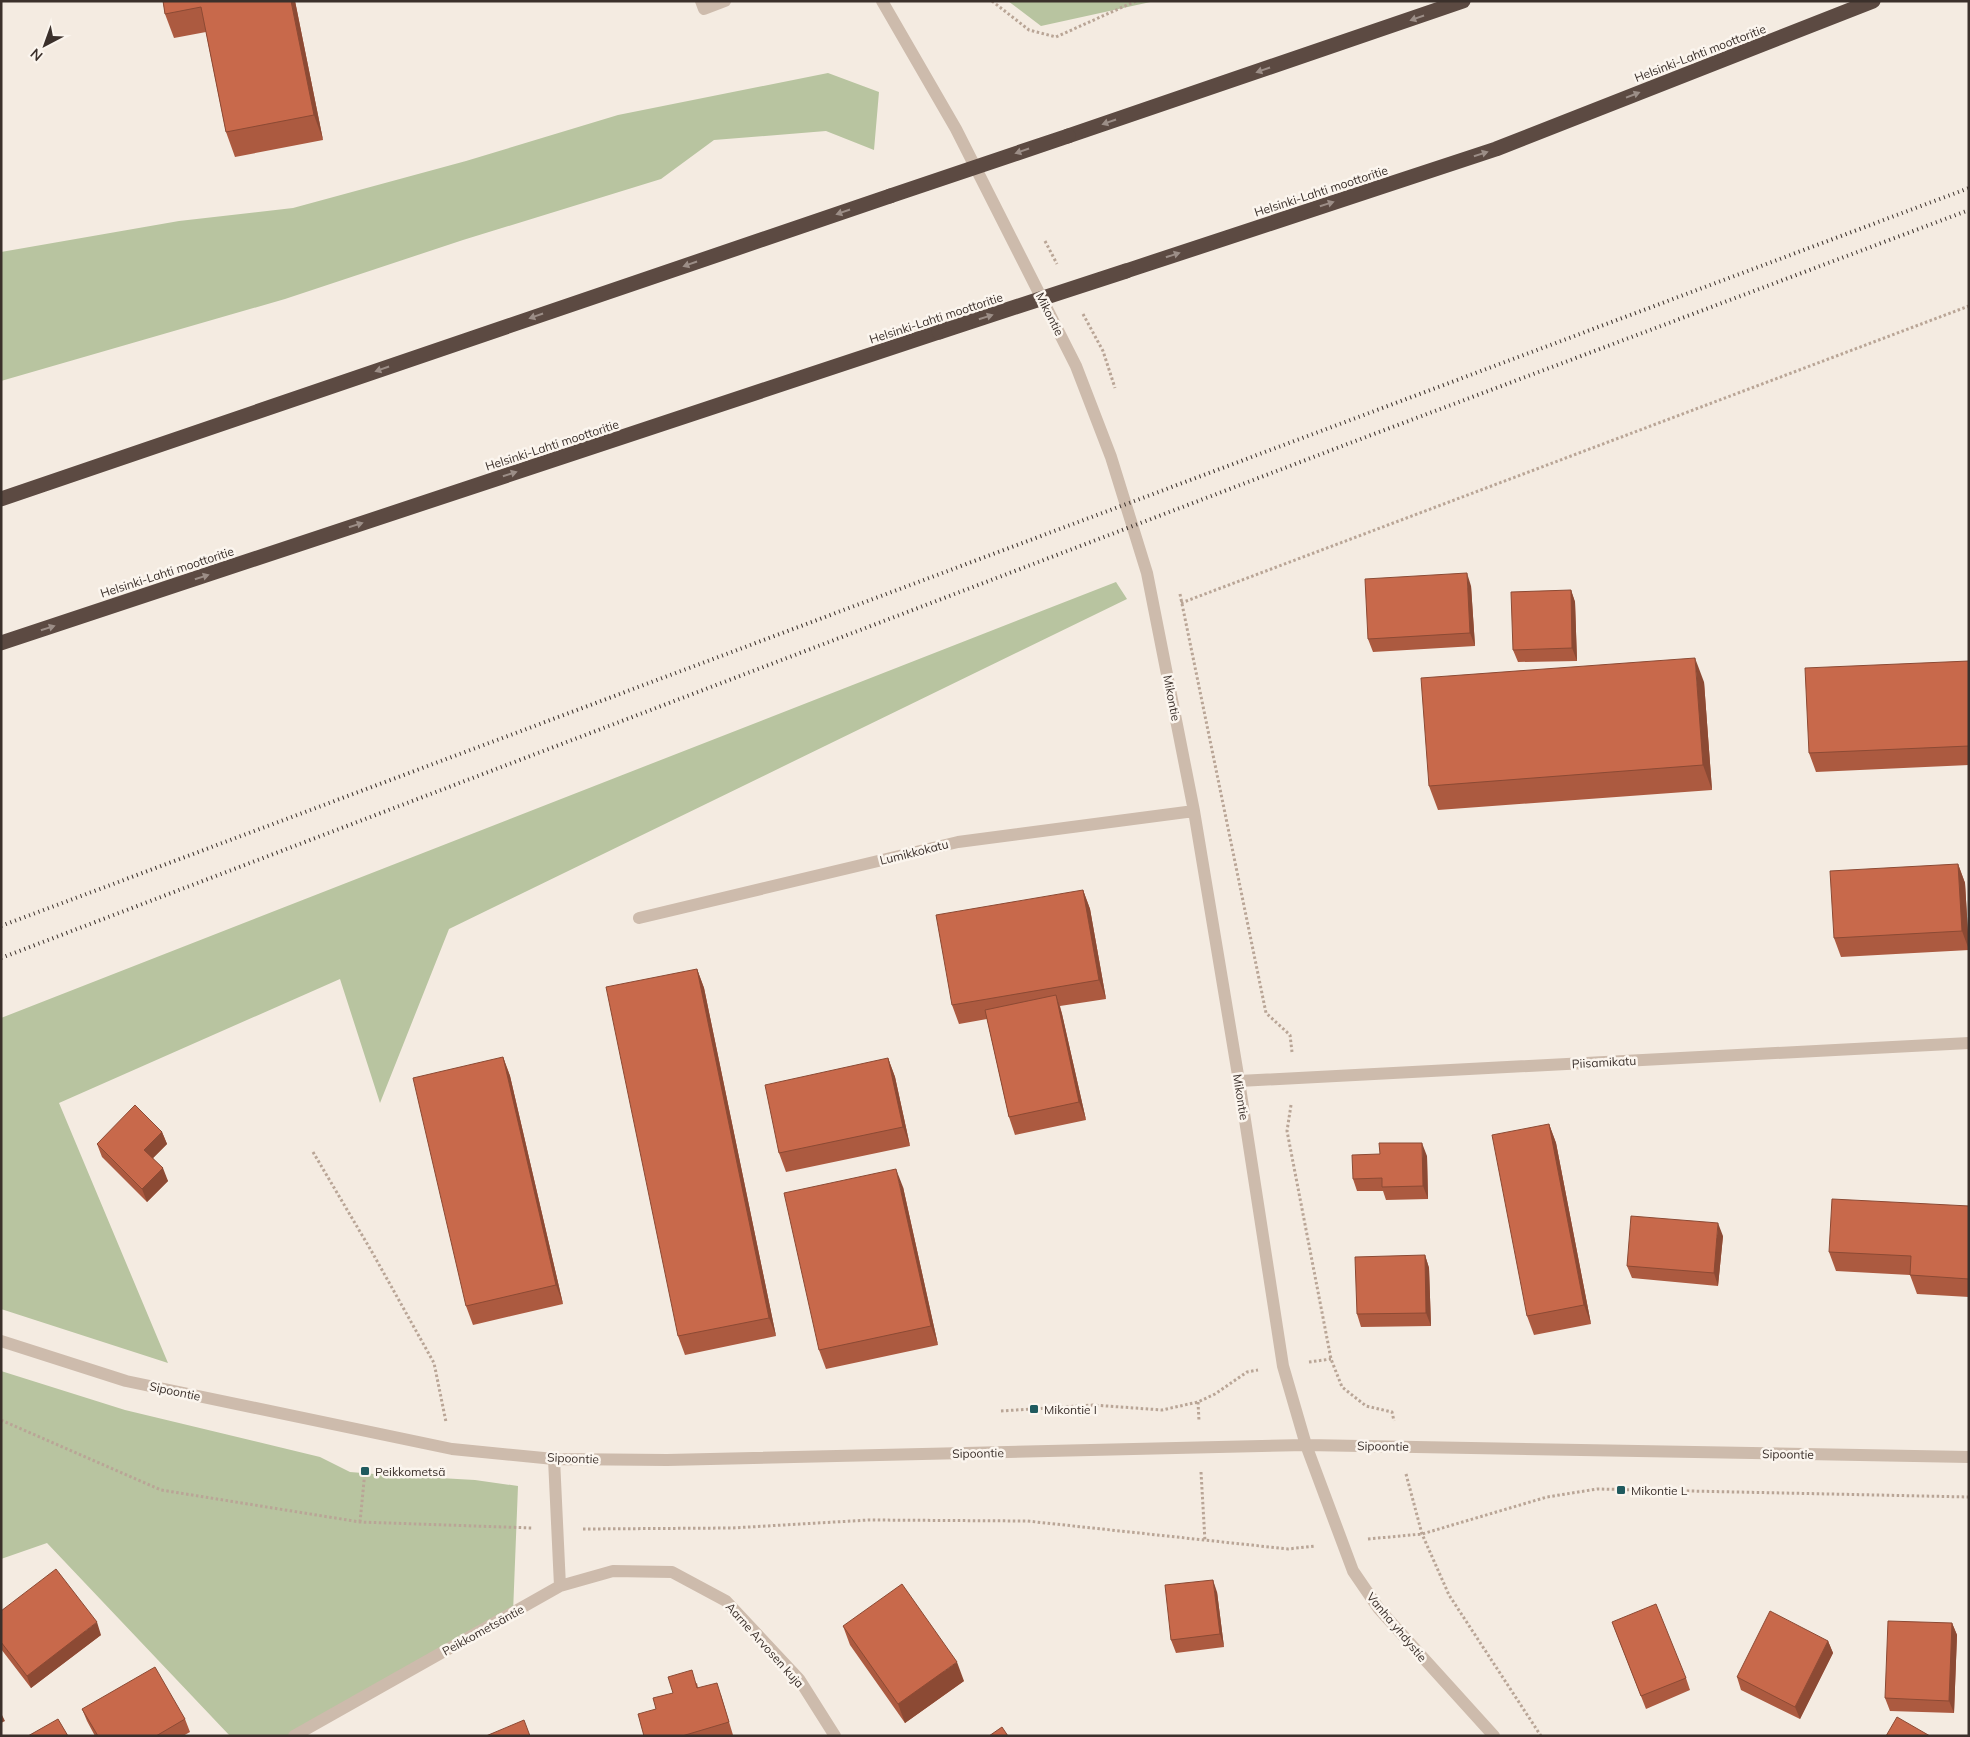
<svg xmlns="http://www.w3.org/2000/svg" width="1970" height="1737" viewBox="0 0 1970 1737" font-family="Mulish,sans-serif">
  <rect width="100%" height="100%" fill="#f4ebe1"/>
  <path fill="#b8c4a0" d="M1008,1H1155L1041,26Z
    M828,73L879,92L874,150L826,131L714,140L661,179L463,240L285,299L1,381V252L179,221L293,208L466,161L618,115Z
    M1116,582L1127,599L449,929L380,1103L340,979L59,1103L168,1363L1,1309V1018Z
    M1,1371L125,1410L320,1457L350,1472L387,1475L475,1480L518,1486L513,1613L294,1736H230L47,1543L1,1559Z"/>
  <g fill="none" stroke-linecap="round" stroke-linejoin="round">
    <path stroke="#b9a596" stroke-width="3" stroke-dasharray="2.5 2.5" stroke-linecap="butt" d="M992,1L1029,30L1056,37L1136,1
      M1045,241L1057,264
      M1083,314L1103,351L1115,388
      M1180,594L1266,1013L1290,1035L1292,1052
      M1181,603L1969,306
      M1291,1105L1287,1131L1331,1359L1342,1387L1366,1406L1392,1412L1394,1421
      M313,1152L372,1252L434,1363L446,1422
      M1309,1362L1331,1359
      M1198,1402L1199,1421
      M1001,1411L1093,1405L1162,1410L1198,1402L1215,1394L1247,1372L1258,1370
      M1,1420L161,1490L360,1522L532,1528
      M1201,1472L1205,1541
      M1406,1474L1422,1534L1449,1595L1541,1736
      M360,1522L365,1471
      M583,1529L732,1528L869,1520L1027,1521L1288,1549L1315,1546
      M1368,1539L1422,1534L1547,1497L1597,1489L1969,1497"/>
    <path stroke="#cdbbac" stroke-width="12" d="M701,1L704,9L725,1
      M882,1L956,129L1076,366L1111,457L1147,573L1194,811L1239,1081L1283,1366L1306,1445L1353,1571L1379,1609L1494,1736
      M639,918L958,842L1194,811
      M1239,1081L1969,1043
      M1,1341L126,1381L452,1449L554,1459L667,1460L1306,1445L1969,1457
      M560,1586L613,1571L672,1572L726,1601L799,1679L835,1736
      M294,1736L560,1586L554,1459"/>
    <path stroke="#5c4a42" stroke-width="15" d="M1068,136L1463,1
      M1126,271L1496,149L1873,1
      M1,499L890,196
      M1,643L939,332"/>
    <path stroke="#3b302b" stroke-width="4" stroke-dasharray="1 4" stroke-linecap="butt" d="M1,926L1969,188
      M1,958L1358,440L1969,210"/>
    <path stroke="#5c4a42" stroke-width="15" d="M890,196L1068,136
      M939,332L1126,271"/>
  </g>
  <path fill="#ac5a40" d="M163,1H295L323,140L235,157L226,132L206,32L174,38L165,14Z
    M1471,586L1475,646L1373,652L1368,639Z
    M1571,590L1575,602L1577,661L1518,662L1513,650Z
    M1969,661V765L1816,772L1809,753Z
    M1704,682L1712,790L1438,810L1429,786Z
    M1958,864L1965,883L1969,950L1841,957L1834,938Z
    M1083,890L1090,909L1106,999L1060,1006L1062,1014L1086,1120L1015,1135L1009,1117L987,1019L959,1024L952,1005Z
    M697,969L704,988L776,1336L685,1355L678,1336Z
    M503,1057L510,1076L563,1304L473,1325L466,1306Z
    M888,1058L895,1077L910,1146L786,1172L779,1153Z
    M1549,1124L1556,1143L1591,1324L1534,1335L1527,1316Z
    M162,1132L167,1144L153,1158L168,1181L147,1202L102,1157L97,1144Z
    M1427,1156L1428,1199L1386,1200L1383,1191H1357L1353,1179Z
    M903,1187L938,1345L826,1369L819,1350Z
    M1969,1206V1297L1917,1294L1910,1275L1836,1271L1829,1252Z
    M1723,1236L1718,1286L1632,1278L1627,1266Z
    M1425,1255L1429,1268L1431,1326L1361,1327L1357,1314Z
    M1217,1592L1224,1647L1176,1653L1171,1640Z
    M1,1611L101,1635L31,1688L1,1649Z
    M1612,1622L1686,1678L1690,1690L1646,1709Z
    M1952,1623L1957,1635L1954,1713L1890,1711L1885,1698Z
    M843,1626L964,1681L905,1723L850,1645Z
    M1828,1641L1833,1653L1800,1719L1741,1690L1737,1677Z
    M697,1683L698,1688L721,1695L733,1735L730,1736H644L673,1693Z
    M82,1709L185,1719L190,1732L183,1736H95L87,1721Z"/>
  <path fill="#8c4a34" d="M291,1H295L323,140L314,115Z
    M1467,573L1471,586L1475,646L1470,633Z
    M1571,590L1575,602L1577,661L1572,648Z
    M1695,658L1704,682L1712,790L1703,765Z
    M1958,864L1965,883L1969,950L1962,931Z
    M1083,890L1090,909L1106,999L1099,980Z
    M697,969L704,988L776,1336L769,1318Z
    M1056,995L1062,1014L1086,1120L1079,1102Z
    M503,1057L510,1076L563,1304L556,1285Z
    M888,1058L895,1077L910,1146L903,1127Z
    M1549,1124L1556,1143L1591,1324L1584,1305Z
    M162,1132L167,1144L149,1162L144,1150Z
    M1422,1143L1427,1156L1428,1199L1423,1186Z
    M163,1168L168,1181L147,1202L142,1189Z
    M896,1169L903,1187L938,1345L931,1326Z
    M1718,1223L1723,1236L1718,1286L1714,1273Z
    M1425,1255L1429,1268L1431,1326L1426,1313Z
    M1213,1580L1217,1592L1224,1647L1220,1634Z
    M97,1622L101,1635L31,1688L27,1676Z
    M1952,1623L1957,1635L1954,1713L1949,1701Z
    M1828,1641L1833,1653L1800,1719L1795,1707Z
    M957,1662L964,1681L905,1723L898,1704Z
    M1,1715H2L5,1721L1,1723Z"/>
  <path fill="#c8694b" stroke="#8c4a34" d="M163,1H291L314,115L226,132L201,7L165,14Z
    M1467,573L1470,633L1368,639L1365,579Z
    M1571,590L1572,648L1513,650L1511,592Z
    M1695,658L1703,765L1429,786L1421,678Z
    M1969,661V746L1809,753L1805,668Z
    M1958,864L1962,931L1834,938L1830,871Z
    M1083,890L1099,980L952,1005L936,915Z
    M697,969L769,1318L678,1336L606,987Z
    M1056,995L1079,1102L1009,1117L985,1010Z
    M503,1057L556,1285L466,1306L413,1078Z
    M888,1058L903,1127L779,1153L765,1085Z
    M135,1105L162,1132L144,1150L163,1168L142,1189L97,1144Z
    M1549,1124L1584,1305L1527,1316L1492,1135Z
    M1379,1143H1422L1423,1186L1382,1187V1178L1353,1179L1352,1155L1380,1154Z
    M896,1169L931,1326L819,1350L784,1193Z
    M1832,1199L1969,1206V1279L1910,1275L1911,1256L1829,1252Z
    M1631,1216L1718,1223L1714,1273L1627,1266Z
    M1425,1255L1426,1313L1357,1314L1355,1257Z
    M56,1569L97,1622L27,1676L1,1642V1611Z
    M1213,1580L1220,1634L1171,1640L1165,1585Z
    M902,1584L957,1662L898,1704L843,1626Z
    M1656,1604L1686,1678L1641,1696L1612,1622Z
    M1770,1611L1828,1641L1795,1707L1737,1677Z
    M1888,1621L1952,1623L1949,1701L1885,1698Z
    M155,1667L185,1719L156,1736H98L82,1709Z
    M692,1670L697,1688L717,1683L729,1722L682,1736H644L638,1714L656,1709L653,1698L673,1693L668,1677Z
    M1897,1717L1930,1736H1886Z
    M58,1719L68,1736H28Z
    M524,1720L530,1736H486Z
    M1002,1727L1008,1736H989Z"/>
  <defs><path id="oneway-solid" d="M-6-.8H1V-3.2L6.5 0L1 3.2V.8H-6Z" transform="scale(1.25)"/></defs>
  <g fill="#9c8e87">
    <use href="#oneway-solid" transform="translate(1417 18) rotate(161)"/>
    <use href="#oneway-solid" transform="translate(1263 70) rotate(161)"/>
    <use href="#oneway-solid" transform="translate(1633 95) rotate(-21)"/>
    <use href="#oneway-solid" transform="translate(1109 122) rotate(161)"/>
    <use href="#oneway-solid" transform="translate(1022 151) rotate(161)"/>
    <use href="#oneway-solid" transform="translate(1481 154) rotate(-18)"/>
    <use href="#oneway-solid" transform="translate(1327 204) rotate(-18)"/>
    <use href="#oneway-solid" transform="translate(843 212) rotate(161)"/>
    <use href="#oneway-solid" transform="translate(1173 255) rotate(-18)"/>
    <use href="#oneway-solid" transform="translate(690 264) rotate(161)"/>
    <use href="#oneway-solid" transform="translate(536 316) rotate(161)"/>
    <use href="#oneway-solid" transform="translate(986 317) rotate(-18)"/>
    <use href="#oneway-solid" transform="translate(382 369) rotate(161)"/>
    <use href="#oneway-solid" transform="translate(510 474) rotate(-18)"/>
    <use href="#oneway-solid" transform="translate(356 525) rotate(-18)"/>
    <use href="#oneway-solid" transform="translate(202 577) rotate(-18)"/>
    <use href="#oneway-solid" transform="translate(48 628) rotate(-18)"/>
  </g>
  <g fill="#1f5a5e" stroke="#fbf5ee" stroke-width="2">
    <rect x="1029" y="1404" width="10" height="10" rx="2.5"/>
    <rect x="360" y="1466" width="10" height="10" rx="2.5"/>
    <rect x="1616" y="1485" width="10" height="10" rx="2.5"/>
  </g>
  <g text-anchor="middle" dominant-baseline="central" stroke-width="5" stroke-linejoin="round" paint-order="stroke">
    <g font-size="12" fill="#3b302b" stroke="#fbf5ee">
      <text transform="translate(1700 53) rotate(-21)">Helsinki-Lahti moottoritie</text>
      <text transform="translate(1321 191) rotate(-18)">Helsinki-Lahti moottoritie</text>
      <text transform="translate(1050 314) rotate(63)">Mikontie</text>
      <text transform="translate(936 318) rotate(-18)">Helsinki-Lahti moottoritie</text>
      <text transform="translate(552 445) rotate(-18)">Helsinki-Lahti moottoritie</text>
      <text transform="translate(167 572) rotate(-18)">Helsinki-Lahti moottoritie</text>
      <text transform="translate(1172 698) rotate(79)">Mikontie</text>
      <text transform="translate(914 852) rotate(-14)">Lumikkokatu</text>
      <text transform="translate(1604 1062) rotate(-3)">Piisamikatu</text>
      <text transform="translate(1241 1097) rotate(81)">Mikontie</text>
      <text transform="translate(175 1391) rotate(12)">Sipoontie</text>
      <text transform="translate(1383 1446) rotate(1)">Sipoontie</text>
      <text transform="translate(978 1453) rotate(-1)">Sipoontie</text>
      <text transform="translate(1788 1454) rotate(1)">Sipoontie</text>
      <text transform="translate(573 1458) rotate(2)">Sipoontie</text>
      <text transform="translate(1397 1627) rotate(50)">Vanha yhdystie</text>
      <text transform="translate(483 1630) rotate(-29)">Peikkometsäntie</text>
      <text transform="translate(765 1645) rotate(48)">Aarne Arvosen kuja</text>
    </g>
    <g font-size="12" fill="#3b302b" stroke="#fbf5ee" text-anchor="start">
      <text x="1044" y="1409">Mikontie I</text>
      <text x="375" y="1471">Peikkometsä</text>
      <text x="1631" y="1490">Mikontie L</text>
    </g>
  </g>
  <rect width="1970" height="1737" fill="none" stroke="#3b302b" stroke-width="5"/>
  <g transform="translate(45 45) rotate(221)" stroke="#fbf5ee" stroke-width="4" paint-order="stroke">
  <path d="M0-4L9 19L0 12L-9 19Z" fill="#3b302b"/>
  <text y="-8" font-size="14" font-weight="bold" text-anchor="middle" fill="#3b302b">N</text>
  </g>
</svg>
